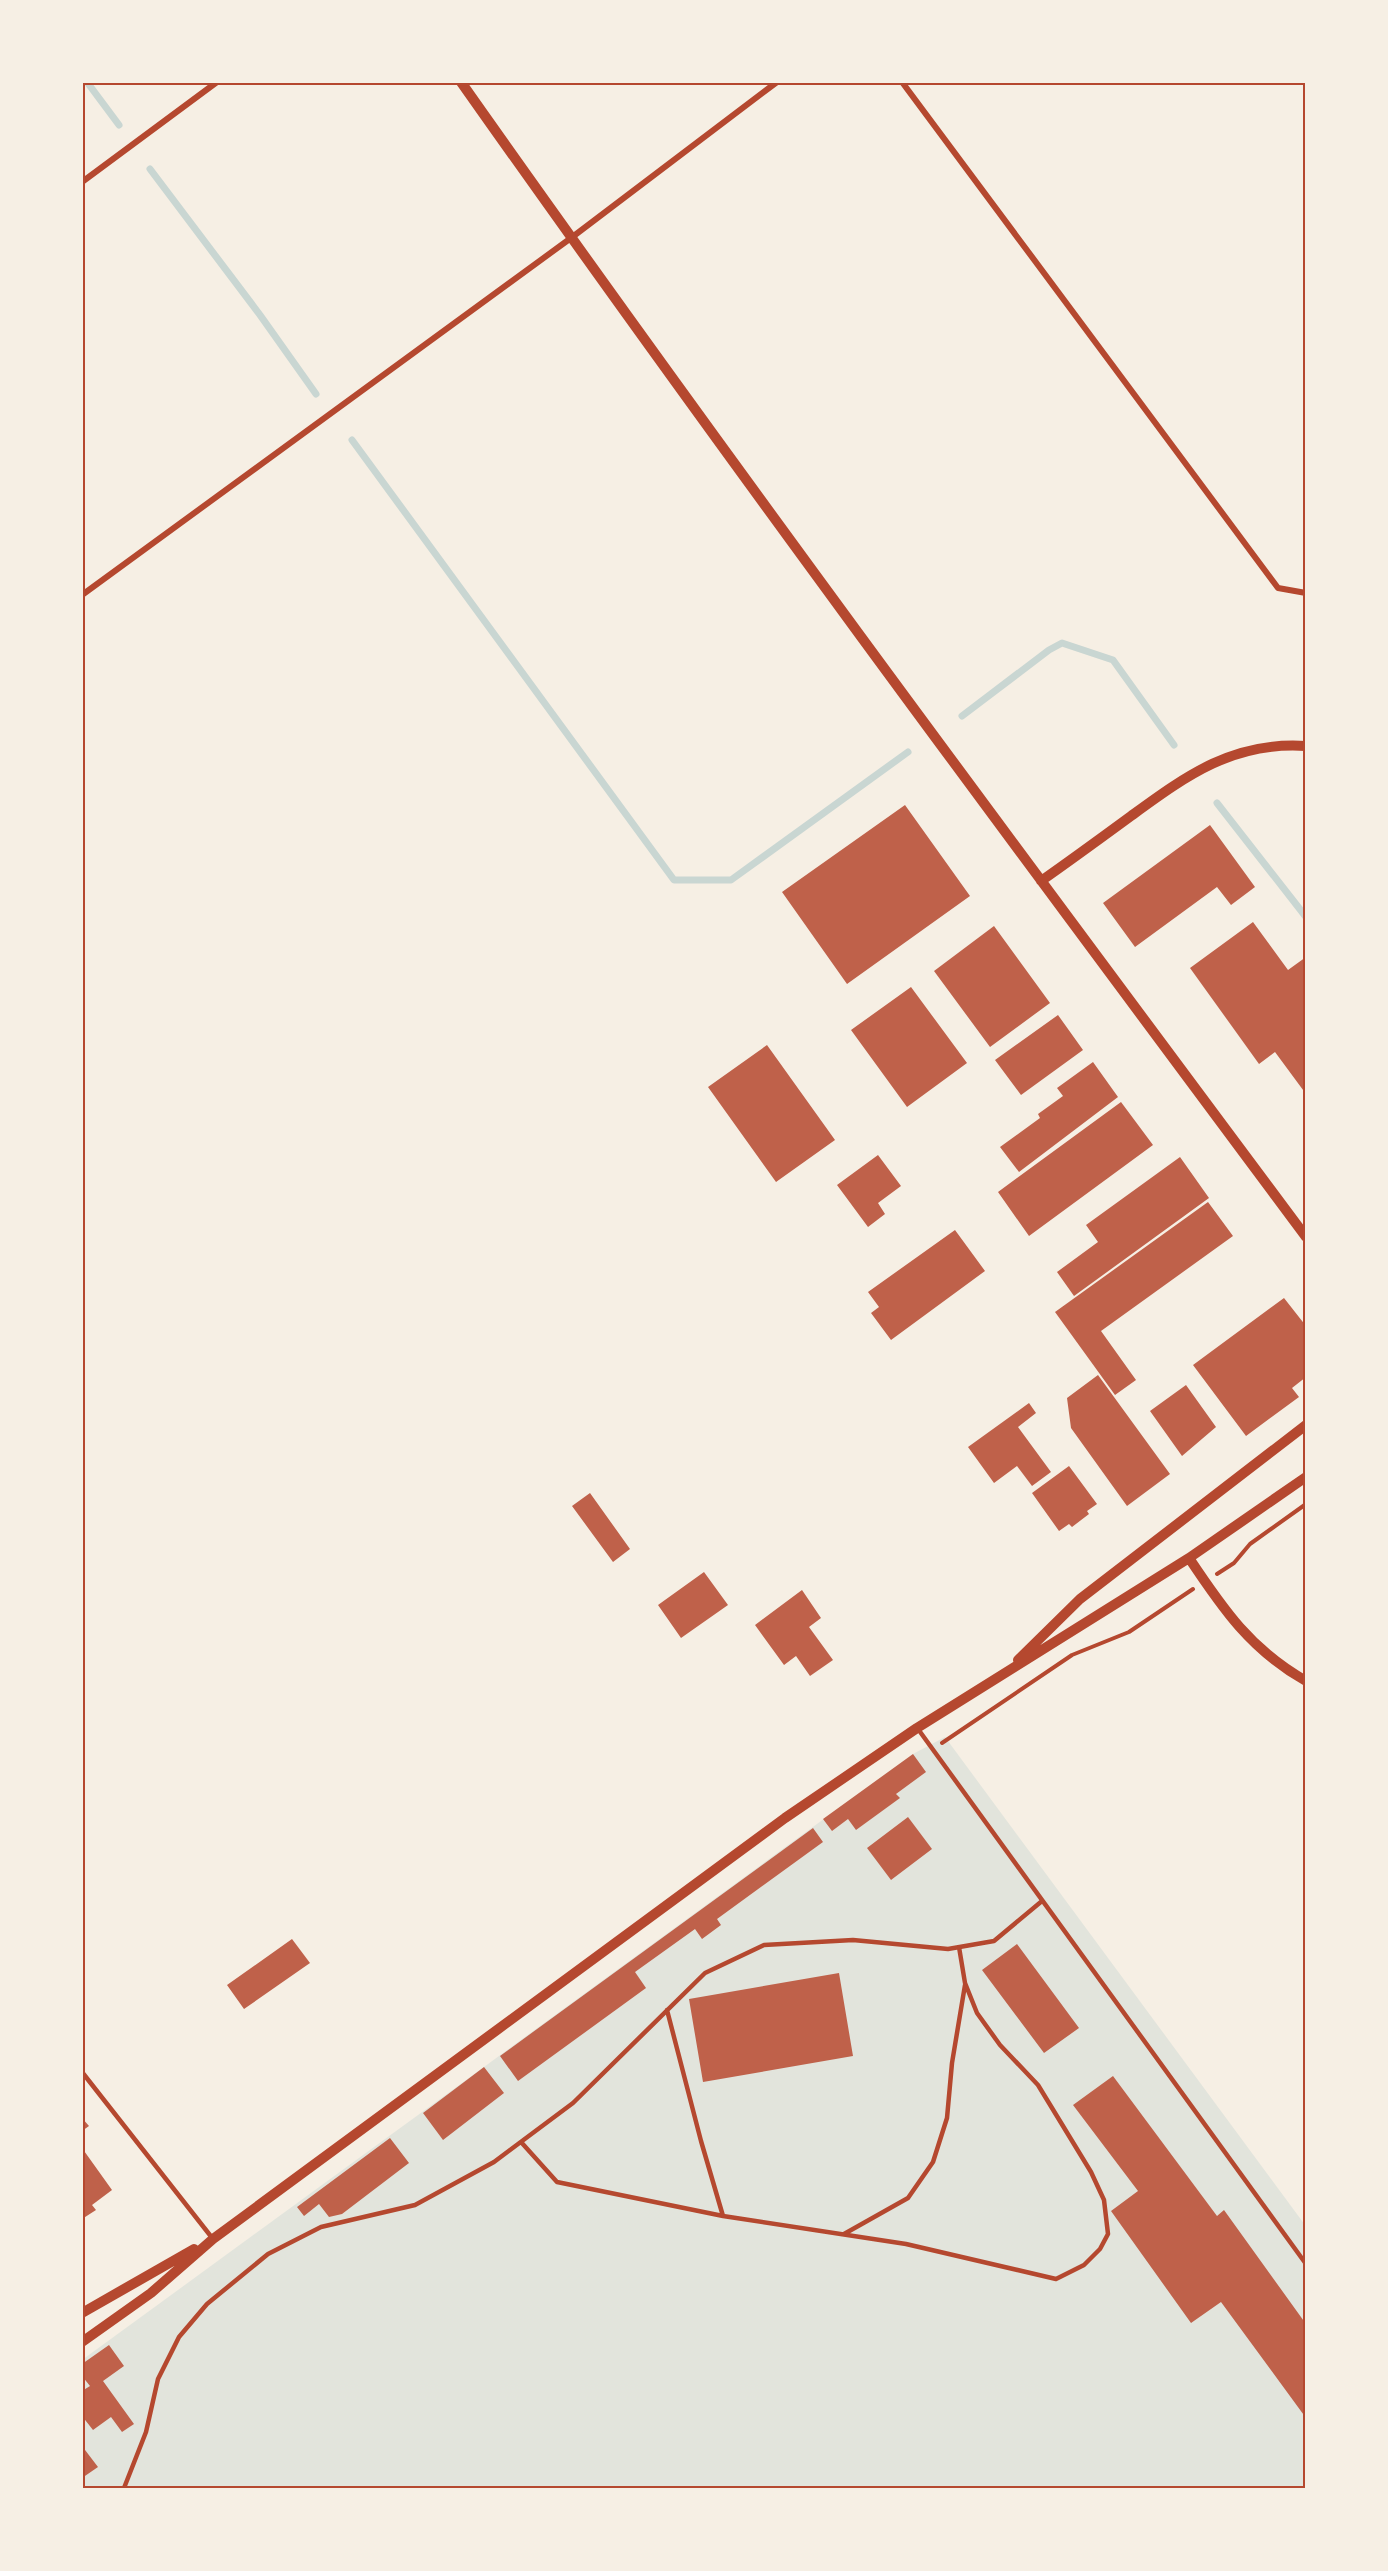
<svg xmlns="http://www.w3.org/2000/svg" width="1388" height="2571" viewBox="0 0 1388 2571" font-family="Commissioner,sans-serif">
  <rect width="100%" height="100%" fill="#f6efe4"/>
  <path fill="#e2e4dc" d="M945,1737L1305,2225V2488H83L82,2360L913,1754Z"/>
  <g fill="none" stroke-linecap="round" stroke-linejoin="round">
    <path stroke="#c9d6d2" stroke-width="7" d="M87,82L119,125
      M150,169L260,315L316,394
      M352,440L674,880H731L908,752
      M962,716L1049,650L1062,643L1113,660L1174,745
      M1217,803L1306,917"/>
  </g>
  <path fill="#bf614a" d="M905,805L970,896L847,984L782,892Z
    M1210,825L1255,887L1231,905L1217,887L1135,947L1103,903Z
    M1253,922L1288,970L1306,957V1094L1275,1052L1259,1064L1190,968Z
    M994,926L1050,1003L990,1047L934,971Z
    M911,987L967,1063L907,1107L851,1030Z
    M1058,1015L1083,1050L1021,1095L995,1060Z
    M767,1045L835,1140L776,1182L708,1087Z
    M1093,1062L1118,1097L1019,1172L1000,1147L1040,1118L1038,1114L1063,1096L1057,1088Z
    M1121,1102L1153,1145L1029,1236L998,1192Z
    M878,1155L901,1186L878,1203L885,1214L868,1227L837,1185Z
    M1180,1157L1209,1198L1074,1296L1057,1272L1098,1242L1086,1225Z
    M1208,1202L1233,1236L1101,1331L1136,1380L1115,1395L1055,1312Z
    M955,1230L985,1271L891,1340L871,1313L879,1307L868,1292Z
    M1284,1298L1306,1326V1377L1292,1388L1299,1397L1246,1436L1193,1365Z
    M1098,1375L1170,1474L1127,1506L1071,1428L1067,1398Z
    M1186,1385L1216,1427L1182,1456L1150,1411Z
    M1029,1403L1036,1413L1018,1427L1051,1472L1032,1486L1017,1466L994,1483L968,1447Z
    M1069,1466L1097,1504L1087,1511L1089,1514L1072,1527L1069,1524L1059,1531L1032,1493Z
    M590,1493L630,1549L613,1562L572,1506Z
    M704,1572L728,1605L681,1638L658,1605Z
    M802,1590L821,1618L809,1627L833,1660L810,1676L796,1656L784,1665L755,1625Z
    M913,1754L926,1772L896,1794L900,1798L856,1830L848,1819L832,1831L823,1819Z
    M908,1817L932,1849L891,1880L867,1848Z
    M813,1828L823,1842L717,1919L721,1925L702,1939L695,1929L635,1972L646,1988L518,2081L500,2056Z
    M292,1939L310,1963L244,2009L227,1985Z
    M1017,1944L1079,2028L1044,2053L982,1970Z
    M839,1973L853,2056L703,2082L689,1999Z
    M484,2067L504,2093L443,2140L423,2113Z
    M1113,2076L1217,2216L1224,2210L1306,2324V2418L1221,2302L1191,2323L1111,2211L1138,2191L1073,2105Z
    M82,2118L89,2126L82,2131Z
    M390,2138L409,2163L342,2214L329,2217L319,2204L304,2216L297,2207Z
    M82,2148L112,2190L92,2205L96,2210L82,2219Z
    M109,2345L124,2366L103,2381L134,2424L122,2432L111,2417L93,2430L82,2416V2391L90,2386L82,2376V2364Z
    M82,2446L98,2467L82,2478Z"/>
  <g fill="none" stroke-linecap="round" stroke-linejoin="round">
    <path stroke="#b5482f" stroke-width="4" d="M1217,1574L1234,1563L1250,1544L1306,1504
      M942,1743L1072,1655L1129,1632L1193,1589"/>
    <path stroke="#b5482f" stroke-width="4.5" d="M918,1729L1306,2264
      M667,2010L701,2141L723,2216
      M82,2072L213,2239
      M521,2142L557,2182L723,2216L906,2244L1056,2279L1084,2265L1100,2249L1108,2234L1104,2200L1091,2172L1038,2085L1000,2045L977,2013L965,1983L959,1947
      M844,2234L908,2198L933,2162L947,2118L952,2063L965,1985
      M124,2488L146,2432L158,2379L179,2337L207,2304L268,2254L321,2227L415,2205L494,2162L573,2103L705,1973L764,1945L853,1940L948,1949L994,1941L1042,1901"/>
    <path stroke="#b5482f" stroke-width="6" d="M902,82L1278,588L1306,593
      M82,182L217,82
      M82,595L571,238L777,82"/>
    <path stroke="#b5482f" stroke-width="10" d="M461,82C736,472 1021,854 1306,1237
      M1041,881C1071,860 1101,838 1131,816C1186,776 1233,741 1306,746
      M1189,1558C1223,1609 1251,1650 1306,1681
      M1018,1660L1080,1599L1306,1425
      M82,2313L194,2249
      M82,2342L151,2293L213,2239L785,1818L917,1728L1189,1558L1306,1477"/>
  </g>
  <rect width="1388" height="2571" fill="none" stroke="#f6efe4" stroke-width="168"/>
  <rect x="84" y="84" width="1220" height="2403" fill="none" stroke="#b5482f" stroke-width="2"/>
</svg>
